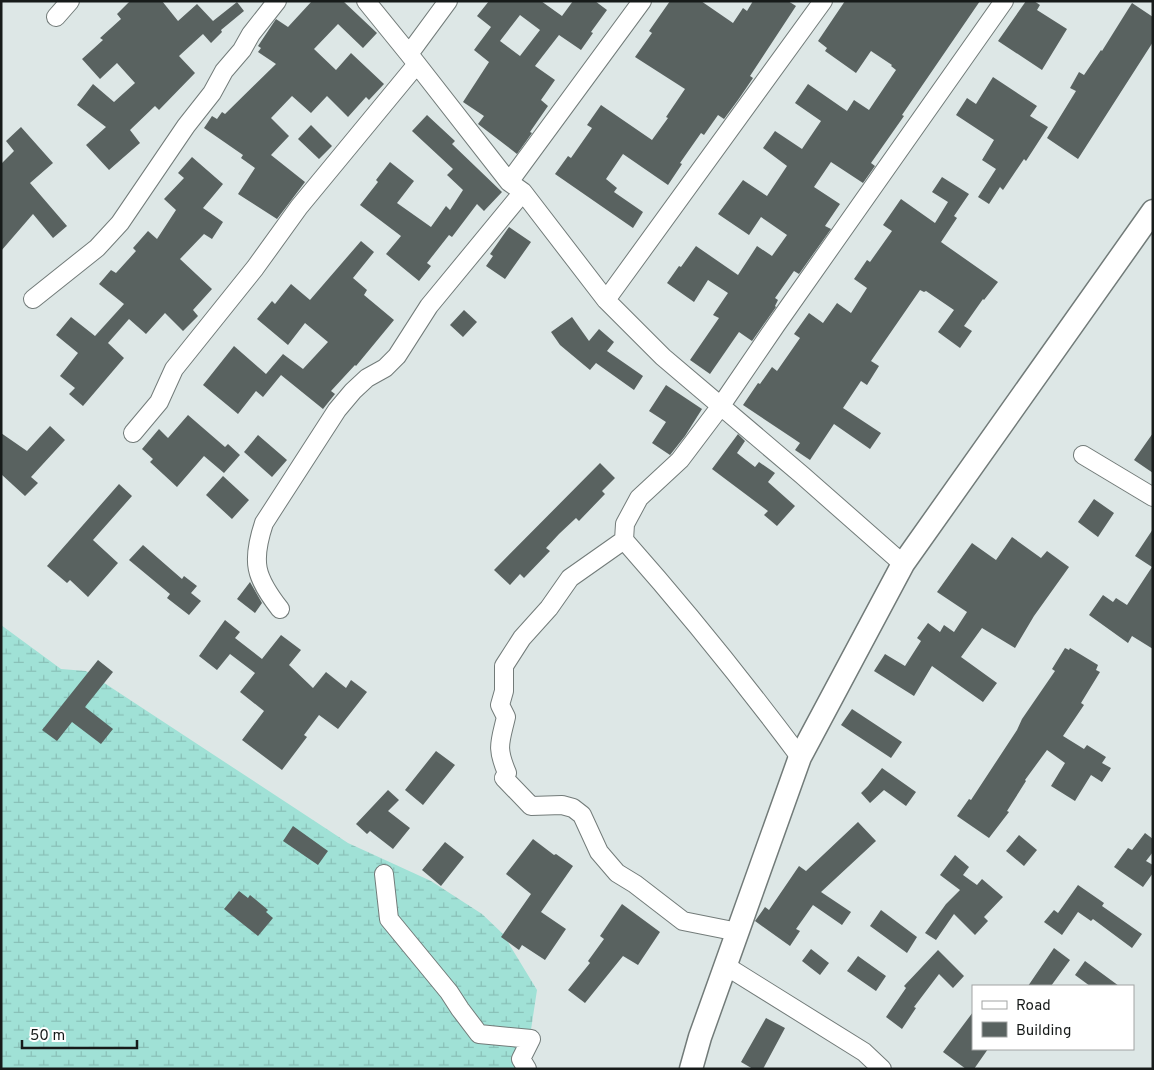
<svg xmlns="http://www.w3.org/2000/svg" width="1154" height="1070" viewBox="0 0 1154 1070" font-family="Overpass,sans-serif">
  <defs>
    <pattern id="wetland-marsh" width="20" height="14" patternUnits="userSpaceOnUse" patternTransform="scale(1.25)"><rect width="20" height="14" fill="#a0e1d6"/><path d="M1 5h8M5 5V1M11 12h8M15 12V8" fill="none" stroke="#89c0b7"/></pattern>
  </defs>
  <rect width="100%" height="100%" fill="#dde7e6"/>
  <path fill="url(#wetland-marsh)" d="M1,625L61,669L86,671L348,843L431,881L482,914L503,934L537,990L525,1069H1Z"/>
  <path fill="#596260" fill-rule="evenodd" d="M130,1H162L178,21L197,4L213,21L237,2L244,11L221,30L222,32L211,43L203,34L179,56L195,73L159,110L155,106L130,130L140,143L109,170L86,145L106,127L77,105L93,84L114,102L135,83L117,63L100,79L82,59L103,40L100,38L121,19L117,14Z
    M312,1H343L377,33L363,48L338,24L314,49L336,70L351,53L384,84L369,100L366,97L348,117L327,96L311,113L292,96L271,118L289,136L271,155L305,182L277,219L238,194L255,168L241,158L243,155L204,128L212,116L217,119L222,112L225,114L276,64L258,52L261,48L258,46L276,19L288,27Z
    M489,1H541L562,16L573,1H595L607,10L591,32L593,33L581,50L559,35L535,66L555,80L541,100L548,106L530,132L532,133L517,154L478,124L484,116L463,102L489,62L474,50L491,27L477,16ZM520,15L540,30L520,56L500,41Z
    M670,1H701L733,23L743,8L747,11L753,1H788L796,6L750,76L753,78L738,100L724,119L718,115L704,135L701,133L680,163L682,164L668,185L623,154L606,179L617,188L614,192L643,212L633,228L555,174L568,156L571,158L592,128L587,125L601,105L652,140L668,118L666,117L685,89L635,57L652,33L649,31Z
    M845,1H980L902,115L904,116L871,163L875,166L863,183L831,162L814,187L840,204L825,226L831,229L799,274L794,271L775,298L778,300L775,306L776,307L752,341L739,332L710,374L690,360L719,318L713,315L728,293L708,280L694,302L667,283L679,266L681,267L696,246L738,275L757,246L772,256L787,235L761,217L749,235L718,214L743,180L767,196L787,166L763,148L775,131L802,149L821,121L795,103L808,84L847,111L854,100L869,110L896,70L891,66L892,65L871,51L856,73L825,51L827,48L818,41Z
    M1026,1H1034L1040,5L1037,10L1067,29L1042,70L998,41Z
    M1132,3L1153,17V42L1078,159L1047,138L1076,91L1070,88L1079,72L1084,75L1101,50L1102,51Z
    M993,77L1037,106L1030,116L1048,127L1026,161L1024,159L1003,190L1000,187L989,204L978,197L996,169L982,160L994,140L956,115L967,98L976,104Z
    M427,115L455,141L452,144L502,192L484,211L477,204L452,237L449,235L427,263L431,266L419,281L386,254L401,236L360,205L378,182L376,180L390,162L414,181L397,203L431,227L446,206L450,210L463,190L447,175L453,169L412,131Z
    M311,125L332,146L319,159L298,139Z
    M21,127L53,163L30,183L67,226L53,238L33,214L1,251V164L14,151L6,141Z
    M192,157L223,184L203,208L223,222L212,239L204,234L180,259L212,289L193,310L198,316L183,331L165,313L146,334L129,319L108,343L124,358L83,406L69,394L75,388L60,376L78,353L56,335L71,317L95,336L124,304L99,284L111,270L116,273L136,251L133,248L148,231L157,239L176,210L164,199L184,178L178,173Z
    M942,177L969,194L954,216L957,218L941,242L998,282L984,300L983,299L964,326L972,331L960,348L938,332L954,310L926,291L924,292L920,290L871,361L879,366L867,385L861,381L843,408L881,433L870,449L834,424L810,460L795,450L800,443L743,405L758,383L760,384L772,367L777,371L800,338L794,334L809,313L823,323L837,303L851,313L867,288L854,279L867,260L870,262L892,231L883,225L901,199L935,223L948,202L932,192Z
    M509,227L531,242L505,279L486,266L493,256L490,254Z
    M361,241L374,252L353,278L367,290L364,295L394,320L356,366L355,365L331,391L335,394L323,409L281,375L263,397L256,391L238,414L203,385L234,346L266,374L283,354L303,369L328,342L305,323L288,345L257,319L272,301L275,304L291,284L310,300Z
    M464,310L477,322L463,337L450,325Z
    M572,317L589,341L599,329L614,342L607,351L643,376L634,390L596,363L590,370L560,345L551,332Z
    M666,385L702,409L685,436L670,455L652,443L666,422L649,411Z
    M188,415L225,447L228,444L240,455L224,473L204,456L177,487L150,462L153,459L142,449L159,429L168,438Z
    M50,426L65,440L31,477L38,483L25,496L1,474V433L27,451Z
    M1153,433V473L1134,460Z
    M738,434L745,441L737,453L755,467L759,462L775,473L768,482L795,506L777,526L764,515L768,511L712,469Z
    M258,435L287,460L272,477L244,452Z
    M600,463L615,478L602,491L605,494L579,521L576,518L559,534L546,548L550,551L524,578L520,574L510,585L494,570Z
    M223,476L249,500L232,519L206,495Z
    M119,484L132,496L93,540L118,563L88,597L70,580L67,583L47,566Z
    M1094,499L1114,513L1098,537L1078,522Z
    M1153,529V649L1132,636L1128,643L1089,615L1103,595L1113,602L1116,598L1127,605L1152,567L1135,556Z
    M1012,537L1041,558L1047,551L1069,567L1034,616L1015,648L982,628L961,657L997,683L983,702L932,666L914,696L874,671L885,654L905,666L921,641L917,638L928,623L940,632L944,625L954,632L967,612L937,592L972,543L996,560Z
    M143,545L182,579L184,576L197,586L191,593L201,601L189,615L167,598L170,594L129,560Z
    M250,582L262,603L255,613L237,599Z
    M225,620L240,632L235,638L262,659L281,635L301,650L289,665L313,688L326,672L346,688L351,680L367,692L338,729L319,715L304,735L307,737L282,770L242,740L264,711L240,692L255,673L230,654L217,670L199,656Z
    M1065,648L1069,650L1070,648L1098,665L1096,670L1100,672L1081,703L1084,705L1063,736L1084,749L1087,745L1106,757L1102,763L1111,768L1102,782L1091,775L1075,801L1051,786L1065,763L1047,750L1025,780L1026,781L1007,811L1009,812L989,838L957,816L969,799L971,800L1017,730L1022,719L1055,671L1052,669Z
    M98,660L113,672L85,707L113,729L101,744L72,722L57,741L42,730Z
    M852,709L902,742L891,758L841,725Z
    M436,751L455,765L423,805L405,790Z
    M882,768L916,792L906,806L884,790L870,803L861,793L868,786Z
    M388,790L399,800L388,811L410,828L393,849L370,831L367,834L356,824Z
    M858,822L876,841L821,892L851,912L842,925L813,905L796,929L800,931L790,946L755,921L765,907L769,910L799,866L806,871Z
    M293,826L328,851L318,865L283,841Z
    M1145,833L1153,839V852L1146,861L1153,865V873L1143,887L1114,867L1128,848L1132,850Z
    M1019,835L1037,850L1024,866L1006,851Z
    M533,839L554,855L556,854L573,866L541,912L566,929L545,960L522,945L519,950L501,937L531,894L506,874Z
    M445,842L464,857L441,886L422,870Z
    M955,855L969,867L963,875L977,885L982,879L1003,897L984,917L988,921L975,935L954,914L936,940L925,933L946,904L960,890L940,875Z
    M1078,885L1104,903L1102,906L1142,934L1132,948L1093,919L1091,921L1078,912L1062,935L1044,922L1054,910L1058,913Z
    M239,891L248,898L250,895L268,910L266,912L273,918L258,936L224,909Z
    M622,904L660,932L638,965L623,956L585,1003L568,990L590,963L588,961L604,939L600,936Z
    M881,910L917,937L907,953L870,926Z
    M1054,948L1070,960L1051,986H1028Z
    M811,949L829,963L820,975L802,961Z
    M938,950L964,976L953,988L939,974L914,1007L916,1008L902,1029L886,1017L906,988L904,986Z
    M858,956L886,976L876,991L847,971Z
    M1085,961L1119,986H1090L1075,975Z
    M973,1012V1049H988L974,1069H966L943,1052Z
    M766,1018L785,1028L763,1069H753L741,1062Z"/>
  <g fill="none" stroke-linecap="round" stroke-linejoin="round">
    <defs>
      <path id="minor" d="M366,1L409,54L509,182L523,192L606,300L663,357L802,475L903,564
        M56,17L70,1
        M409,54L448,1
        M509,182L642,1
        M33,299L97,248L120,223L186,126L212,93L224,71L242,50L251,34L277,1
        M606,300L823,1
        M133,433L159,402L174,369L255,268L299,207L417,64
        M1083,455L1153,497
        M624,540L570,578L549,608L522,638L504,666V691L500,705L506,717C500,743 496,747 507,773L504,778L531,806L562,805L573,808L582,815L599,852L617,873L635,884L683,921L738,932
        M280,609C255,577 251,562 264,523L337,410L353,391L367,378L385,368L397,356L429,306L523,192
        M800,757C744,682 686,610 624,540L625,524L639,498L680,460L720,407L776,325L1004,1
        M384,874L389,919L449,992L460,1009L479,1034L531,1039L521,1059L527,1069
        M726,966L864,1052L882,1069"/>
      <path id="tertiary" d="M691,1069L700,1037L800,757L903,564L1153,211"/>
    </defs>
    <use href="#minor" stroke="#727b79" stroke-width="20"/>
    <use href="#tertiary" stroke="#727b79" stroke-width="25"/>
    <use href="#minor" stroke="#fff" stroke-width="18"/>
    <use href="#tertiary" stroke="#fff" stroke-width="22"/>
  </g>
  <rect width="1154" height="1070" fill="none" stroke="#171b1a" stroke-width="5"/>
  <rect x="972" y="985" width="162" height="65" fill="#ffffff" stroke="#a2a4a3"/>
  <rect x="982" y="1001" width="25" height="8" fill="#ffffff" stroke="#a2a4a3"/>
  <text x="1016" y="1010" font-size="15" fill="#171b1a">Road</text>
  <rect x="982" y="1022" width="25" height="15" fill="#596260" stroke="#a2a4a3"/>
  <text x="1016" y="1035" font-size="15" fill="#171b1a">Building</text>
  <path d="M22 1040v8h115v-8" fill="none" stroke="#171b1a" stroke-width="2.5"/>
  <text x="30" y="1040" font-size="15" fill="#171b1a" stroke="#ffffff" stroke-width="4" paint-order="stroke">50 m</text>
</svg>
